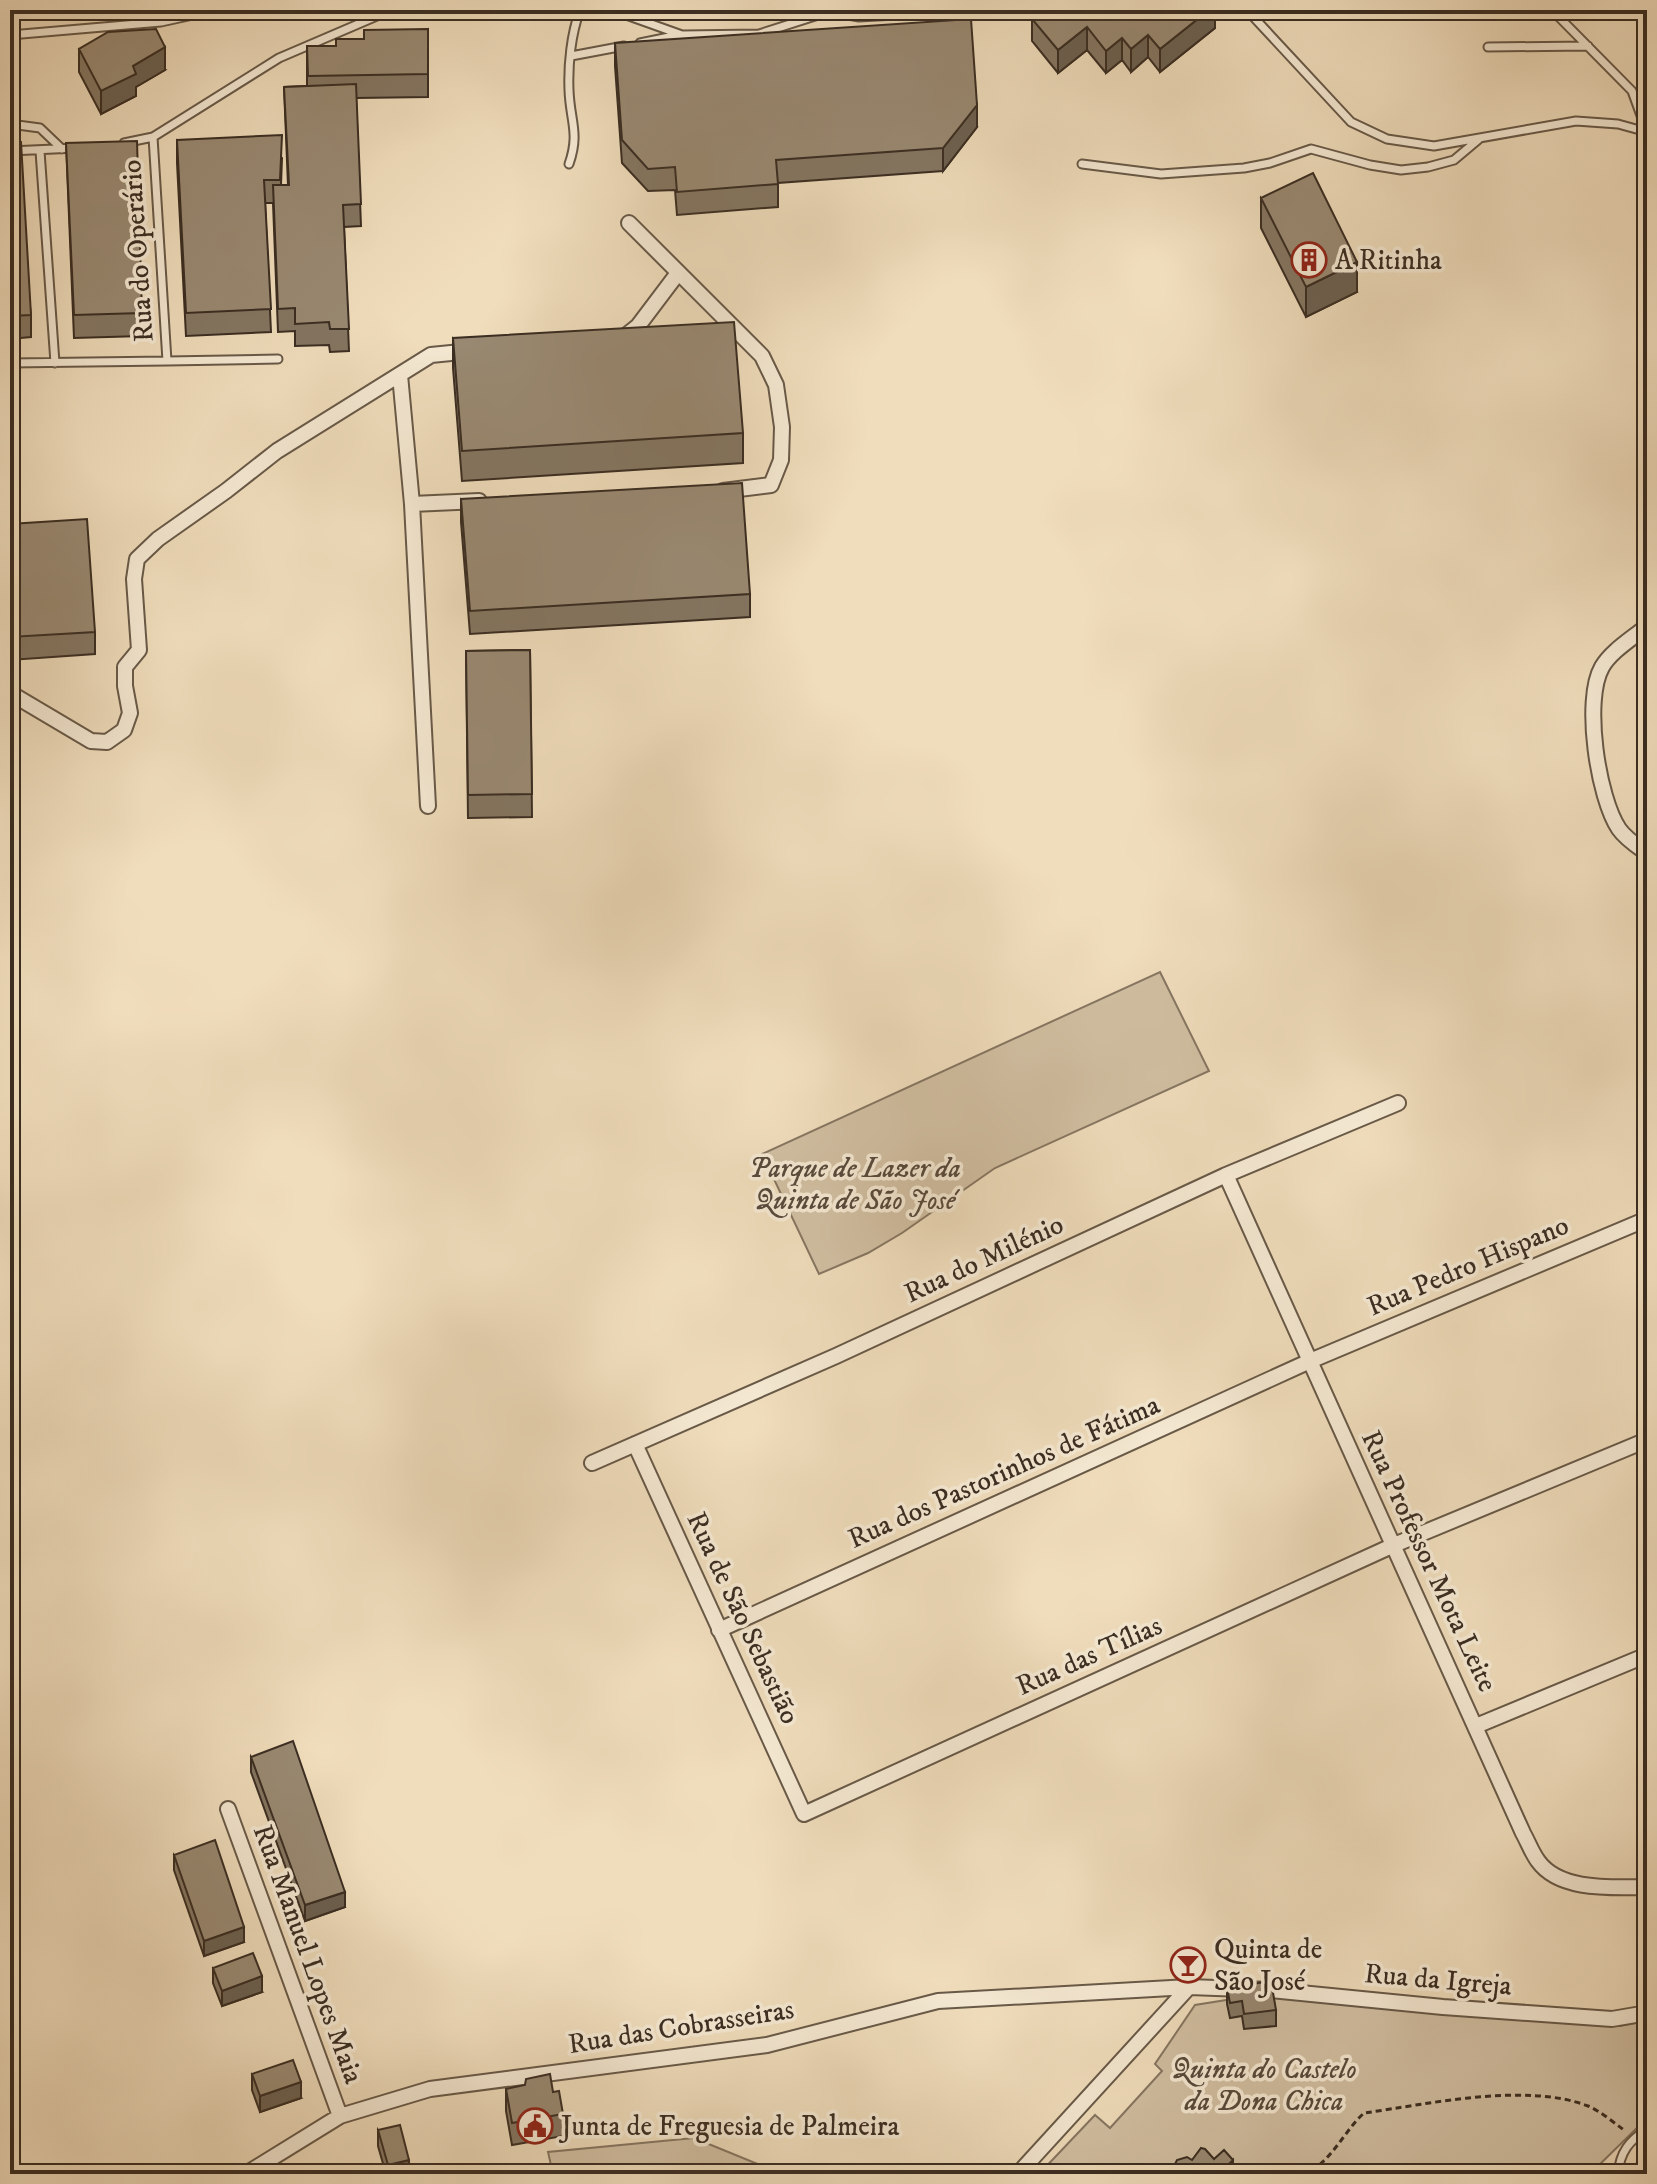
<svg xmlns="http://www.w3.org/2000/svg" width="1657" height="2184" viewBox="0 0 1657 2184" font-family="'IM FELL DW Pica',serif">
  <rect width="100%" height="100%" fill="#f0ddbc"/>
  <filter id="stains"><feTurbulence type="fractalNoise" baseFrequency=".0025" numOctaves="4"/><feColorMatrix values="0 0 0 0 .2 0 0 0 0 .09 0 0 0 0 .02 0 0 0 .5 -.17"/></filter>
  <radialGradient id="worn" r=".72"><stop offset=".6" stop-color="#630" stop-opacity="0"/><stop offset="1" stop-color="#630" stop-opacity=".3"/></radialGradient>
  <path fill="#d1bfa2" stroke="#867662" stroke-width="2" d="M1160,972L1209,1071L995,1168L902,1233L868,1253L819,1274L762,1154Z
    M1264,1994L1583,2024L1620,2026L1647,2021V2118L1590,2174H1039L1095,2115L1110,2128L1162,2071L1155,2064L1195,2005Z
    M694,2138L782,2174H553L548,2152Z"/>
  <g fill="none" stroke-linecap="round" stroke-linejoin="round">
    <defs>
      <path id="service" d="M612,10L682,35L759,34L834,10
        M1247,10L1351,122L1387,139L1434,146L1576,121L1618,124L1647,132
        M1552,10L1632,91L1647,132
        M832,12L859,17L952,12
        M10,35L161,22L216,10
        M640,43L679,35
        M1488,47L1588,46
        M571,56L624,46
        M10,124L40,128L62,149
        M124,143L153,137L279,58L391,10
        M10,151L76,148
        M40,151L55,363
        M569,164C580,133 570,121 569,90C568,65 571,34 580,10
        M1082,164L1161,174L1244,168L1270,163L1311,149L1370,165L1401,170L1428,167L1454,160L1479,139
        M167,361L278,359
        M10,363L167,361L153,137
        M1618,2174C1620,2152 1629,2141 1647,2129"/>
      <path id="minor" d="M629,223L762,356L776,385L782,427L781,460L771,485L723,491
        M623,338L638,326L678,273
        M400,375L412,504L428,806
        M412,504L479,501
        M1647,626C1633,638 1611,651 1602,667C1583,700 1598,798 1619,829C1626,839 1637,846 1647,853
        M10,693L91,741L107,742L124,730L130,713L125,686V667L139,650L134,579L137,559L158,539L226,491L277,451L431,355L471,351
        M1226,1175L1523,1833C1528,1842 1532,1853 1538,1861C1560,1892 1614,1887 1647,1887
        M635,1444L804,1814L1394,1545L1647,1440
        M592,1463L836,1356L1226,1175L1398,1103
        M719,1630L1310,1361L1647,1219
        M1476,1726L1647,1655
        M228,1809L340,2116
        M246,2174L340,2116L430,2089L767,2045L938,2001L1189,1987
        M1018,2174L1189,1987L1270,1990L1443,2007L1612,2019L1647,2013"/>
      <path id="primary" d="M1644,2174L1647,2172"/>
    </defs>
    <use href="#service" stroke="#685948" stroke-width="11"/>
    <use href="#minor" stroke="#685948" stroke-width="18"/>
    <use href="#primary" stroke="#3a2d22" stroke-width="28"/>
    <path stroke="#3a2d22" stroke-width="3" stroke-dasharray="6 4" stroke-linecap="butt" d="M1232,2167L1271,2174
      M1292,2174C1297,2173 1306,2173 1311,2170C1331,2161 1346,2129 1364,2113C1429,2104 1526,2082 1588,2106C1600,2111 1613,2122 1624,2130"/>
    <use href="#service" stroke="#f5e9d3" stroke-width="7"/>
    <use href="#minor" stroke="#f5e9d3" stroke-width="14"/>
    <use href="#primary" stroke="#f0ddbc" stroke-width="24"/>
  </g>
  <path fill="#847662" stroke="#3a2d22" stroke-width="2" d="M1036,10H1215V28L1160,72L1148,57L1131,72L1122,60L1106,73L1087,50L1058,73L1032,41V19L1039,13Z
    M428,29V97L356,98L361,226L344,227L349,351L330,352L329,345L295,346V331L278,332L273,203H265L271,332L186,336L177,163V140L282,158L281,185H288L284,87L307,86V46H336L364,39Z
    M615,43L977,127L943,171L778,183V207L677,215L675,190L648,191L622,163L615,66Z
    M79,49L165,70L136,87V96L101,114L79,72Z
    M10,143L31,315V337L10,339Z
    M66,143L142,313V336L74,338Z
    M1261,198L1357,292L1306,317L1261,228Z
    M453,338L743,433V463L462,481L453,368Z
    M461,499L750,594V617L470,634L461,522Z
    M10,524L95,632V654L10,660Z
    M530,650L532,817L468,818L466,651Z
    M251,1757L345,1907L305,1921L251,1772Z
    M174,1855L244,1942L204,1956L174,1870Z
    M213,1968L262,1992L222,2006L213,1983Z
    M1227,1988L1276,2010V2026L1244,2029L1242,2016L1230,2018L1227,2004Z
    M252,2074L301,2098L260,2112L252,2090Z
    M506,2089L553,2092L563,2114V2136L512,2145L506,2111Z
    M378,2130L409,2174H386L378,2146Z"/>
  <path fill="#6b6050" stroke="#3a2d22" stroke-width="2" d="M1209,10H1215V28L1160,72V49Z
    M1087,27V50L1058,73V50Z
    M1148,35V57L1131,72V49Z
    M1122,38V60L1106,73V51Z
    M165,47V70L136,87V96L101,114V91L133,66Z
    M977,105V127L943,171V148Z
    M1357,262V292L1306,317V287Z
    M345,1892V1907L305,1921V1905Z
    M244,1927V1942L204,1956V1941Z
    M262,1976V1992L222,2006V1991Z
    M301,2082V2098L260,2112V2096Z
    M409,2160V2174H388V2165Z
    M1233,2160V2174H1224V2169Z"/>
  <path fill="#998972" stroke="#3a2d22" stroke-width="2" d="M1043,10H1209L1160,49L1148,35L1131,49L1122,38L1106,51L1087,27L1058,50L1032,19Z
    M971,19L977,105L943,148L776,160L778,184L677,192L675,167L648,169L622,140L615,43Z
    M156,29L165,47L133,66L136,74L101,91L79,49L108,32Z
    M428,29V74L308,76L307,46H336V39H364V30Z
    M356,84L361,204L343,205L349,329H330L329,322L295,324V308L278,309L273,185H289L284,87Z
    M282,135L280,180H264L271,309L186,313L177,140Z
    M137,141L142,313L74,315L66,143Z
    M21,142L31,315L10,316V143Z
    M1313,173L1357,262L1306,287L1261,198Z
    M734,322L743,433L462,451L453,338Z
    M742,483L750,594L470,611L461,499Z
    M87,519L95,632L10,637V524Z
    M530,650L532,794L468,795L466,651Z
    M293,1741L345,1892L305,1905L251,1757Z
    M215,1840L244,1927L204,1941L174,1855Z
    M253,1953L262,1976L222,1991L213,1968Z
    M1271,1981L1276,2010L1244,2014L1242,2001L1230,2003L1227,1988Z
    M293,2060L301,2082L260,2096L252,2074Z
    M550,2074L553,2092L559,2091L563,2114L512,2123L506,2089L525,2085L526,2079Z
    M400,2125L409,2160L388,2165L378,2130Z
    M1201,2148L1205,2149L1214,2159L1224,2150L1233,2160L1224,2169L1229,2174H1177L1174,2166L1177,2160L1187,2157L1192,2160Z"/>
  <defs>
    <symbol id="building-ring" viewBox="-11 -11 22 22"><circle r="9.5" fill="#f5e9d3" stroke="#8f2418" stroke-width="1.5"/><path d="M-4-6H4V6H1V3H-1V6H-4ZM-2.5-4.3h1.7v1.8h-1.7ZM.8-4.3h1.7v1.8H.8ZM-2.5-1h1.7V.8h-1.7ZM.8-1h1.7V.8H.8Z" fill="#8f2418"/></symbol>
    <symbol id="bar-ring" viewBox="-11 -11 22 22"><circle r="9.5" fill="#f5e9d3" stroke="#8f2418" stroke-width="1.5"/><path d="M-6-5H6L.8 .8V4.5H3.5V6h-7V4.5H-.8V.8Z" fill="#8f2418"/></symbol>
    <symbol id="civic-ring" viewBox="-11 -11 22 22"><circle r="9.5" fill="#f5e9d3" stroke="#8f2418" stroke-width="1.5"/><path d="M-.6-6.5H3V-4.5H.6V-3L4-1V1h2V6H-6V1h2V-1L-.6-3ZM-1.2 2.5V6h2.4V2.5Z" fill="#8f2418"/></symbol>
  </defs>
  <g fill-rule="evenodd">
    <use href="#building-ring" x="1289" y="240" width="40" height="40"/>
    <use href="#bar-ring" x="1168" y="1945" width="40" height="40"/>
    <use href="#civic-ring" x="515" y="2106" width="40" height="40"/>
  </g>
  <g text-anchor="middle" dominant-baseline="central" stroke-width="7" stroke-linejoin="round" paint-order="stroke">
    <g font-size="28" fill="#3a2d22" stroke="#f5e9d3">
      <text transform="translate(138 251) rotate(-94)">Rua do Operário</text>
      <text transform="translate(984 1259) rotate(-25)">Rua do Milénio</text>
      <text transform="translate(1468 1266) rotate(-23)">Rua Pedro Hispano</text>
      <text transform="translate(1004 1472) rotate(-24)">Rua dos Pastorinhos de Fátima</text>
      <text transform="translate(1429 1561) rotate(65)">Rua Professor Mota Leite</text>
      <text transform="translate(743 1618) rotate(65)">Rua de São Sebastião</text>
      <text transform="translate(1089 1656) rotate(-24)">Rua das Tílias</text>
      <text transform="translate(308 1954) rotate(70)">Rua Manuel Lopes Maia</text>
      <text transform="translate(1438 1980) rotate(5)">Rua da Igreja</text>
      <text transform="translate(681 2027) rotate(-9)">Rua das Cobrasseiras</text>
    </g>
    <g font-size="28" fill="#3a2d22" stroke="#f5e9d3" text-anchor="start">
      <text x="1335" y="260">A Ritinha</text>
      <text x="1214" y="1949">Quinta de<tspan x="1214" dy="32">São José</tspan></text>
      <text x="561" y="2126">Junta de Freguesia de Palmeira</text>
    </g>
    <g font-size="28" font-style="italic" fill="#584a3c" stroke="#f5e9d3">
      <text x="855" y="1168">Parque de Lazer da<tspan x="855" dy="32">Quinta de São José</tspan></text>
      <text x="1264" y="2069">Quinta do Castelo<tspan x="1264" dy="32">da Dona Chica</tspan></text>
    </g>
  </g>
  <rect width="1657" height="2184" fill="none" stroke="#f0ddbc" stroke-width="40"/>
  <rect x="12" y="12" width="1633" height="2160" fill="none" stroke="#3a2d22" stroke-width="4"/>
  <rect x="20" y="20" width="1617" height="2144" fill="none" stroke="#3a2d22" stroke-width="2"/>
  <rect width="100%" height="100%" filter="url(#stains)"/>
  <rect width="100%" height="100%" fill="url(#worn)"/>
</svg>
